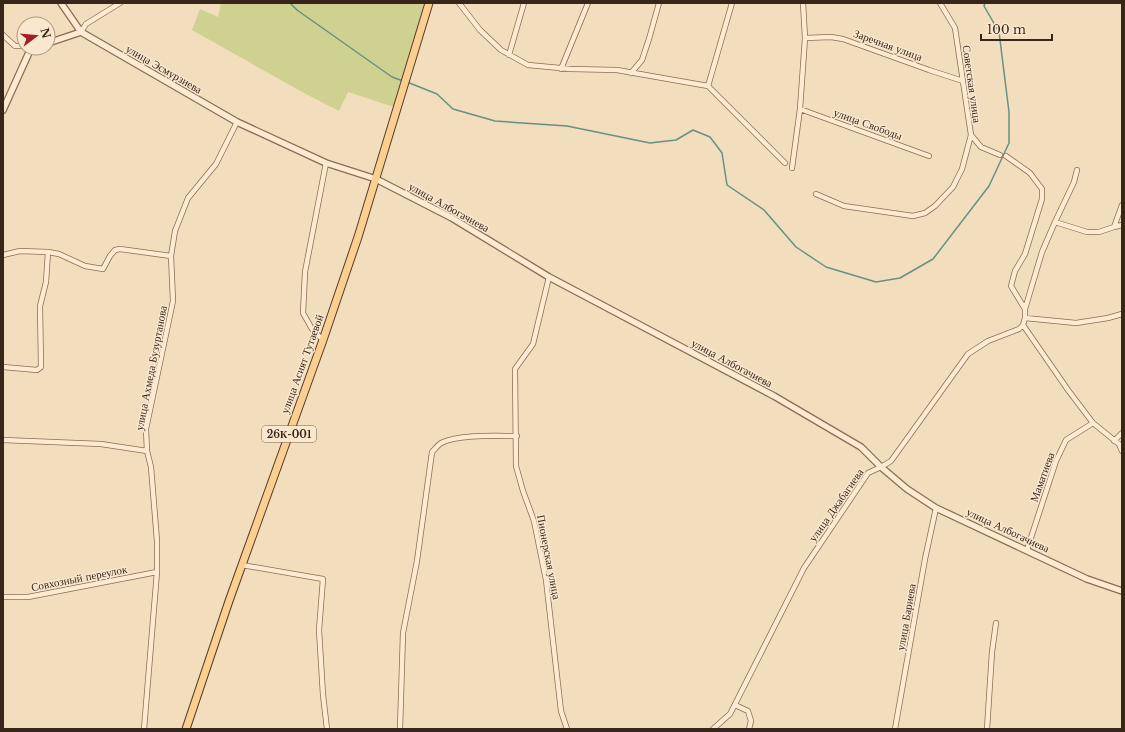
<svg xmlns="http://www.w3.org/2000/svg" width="1125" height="732" viewBox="0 0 1125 732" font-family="'Libre Baskerville',serif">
  <rect width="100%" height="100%" fill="#f2ddbc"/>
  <path fill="#cfd190" d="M221,3H429L397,108L348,92L339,111L304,93L192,30L200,9L218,17Z"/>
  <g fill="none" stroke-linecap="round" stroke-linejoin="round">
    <path stroke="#679183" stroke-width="1.5" d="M290,3L297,10L392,77L403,81
      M407,82L437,94L453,109L495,121L567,126L650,143L676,140L693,130L710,137L722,153L727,185L764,210L796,247L826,267L876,282L900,278L933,259L989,186L1009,143V112L999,32L984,6L985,3"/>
    <defs>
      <path id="minor" d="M459,3L480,30L501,50L528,65L571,69L617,70L708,86L785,163
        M940,3L955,28L971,135L981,147L1000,155
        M81,32L86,24L120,3
        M3,35L15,46H24
        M805,38L831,37L843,39L929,70L963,81
        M509,55L524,3
        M561,69L588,3
        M631,73L642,60L649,39L659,3
        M708,86L732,3
        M800,109L929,156
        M792,168L800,109L805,38L803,3
        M816,194L844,206L913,216L925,213L935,206L953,187L962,169L971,135
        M1055,222L1074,182L1077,170
        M1114,227L1122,225
        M3,255L20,251L48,252L59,254L85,266L103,269L110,256L115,250L120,249L171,256
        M549,277L533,344L515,369L516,466L523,491L534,521L546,580L561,711L567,729
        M1025,309L1042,252L1055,222L1087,232H1099L1114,227L1122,205
        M1025,318L1076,323L1108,318L1122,314
        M1023,325L1068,390L1093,423L1119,444L1122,451
        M323,340L312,329L303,313L305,272L326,163
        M3,367L37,370L41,367L40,306L46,282L48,252
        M3,440L101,444L147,451
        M1114,441L1122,433
        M1027,550L1056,461L1066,440L1093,423
        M242,565L323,579L319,630L323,695L327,729
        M3,597H28L157,572
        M735,705L748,711L751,721L749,729
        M144,729L157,572V541L151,467L147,451L146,429L173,301L171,256L175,231L188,198L216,164L237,122
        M400,729L403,633L417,561L432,452C435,449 438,445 441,443C458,434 497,436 517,436
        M713,729L730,714L804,568L868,473L881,467L891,461L968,354L988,341L1019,329L1023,325L1025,318V309L1011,286L1015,271L1025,254L1042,199V189L1030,173L1006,156
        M895,729L925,559L936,508
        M987,729L992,652L996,623"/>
      <path id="tertiary" d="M61,3L81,32L237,122L326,163L376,179L452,218L549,277L774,396L861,447L881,467L907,489L936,508L1087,579L1122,591
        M48,43L81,32
        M3,110L31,48"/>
      <path id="primary" d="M186,729L229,601L323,340L358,237L429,3"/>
    </defs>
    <use href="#minor" stroke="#8b6c54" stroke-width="6"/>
    <use href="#tertiary" stroke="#8b6c54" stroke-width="8"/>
    <use href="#primary" stroke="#583b29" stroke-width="9"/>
    <use href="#minor" stroke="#fcebd0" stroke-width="4.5"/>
    <use href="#tertiary" stroke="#fcebd0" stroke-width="5.5"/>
    <use href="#primary" stroke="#facf90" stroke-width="7"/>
  </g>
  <g text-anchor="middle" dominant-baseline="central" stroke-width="3" stroke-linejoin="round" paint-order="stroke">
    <rect fill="#f9e8cd" stroke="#736050" stroke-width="1" x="262" y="426" width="54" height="16" rx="3"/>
    <g font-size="10" font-weight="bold" fill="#39261a">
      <text x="289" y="434">26К-001</text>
    </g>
    <g font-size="11" fill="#39261a" stroke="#f9e8cd">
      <text transform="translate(888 45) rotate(20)">Заречная улица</text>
      <text transform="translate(164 69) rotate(30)">улица Эсмурзиева</text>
      <text transform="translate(972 84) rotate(82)">Советская улица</text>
      <text transform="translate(868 124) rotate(20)">улица Свободы</text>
      <text transform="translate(449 207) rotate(29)">улица Албогачиева</text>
      <text transform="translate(732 363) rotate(28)">улица Албогачиева</text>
      <text transform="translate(302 364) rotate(-70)">улица Асият Тутаевой</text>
      <text transform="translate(151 368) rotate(-79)">улица Ахмеда Бузуртанова</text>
      <text transform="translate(1042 477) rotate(-70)">Маматиева</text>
      <text transform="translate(836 505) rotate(-55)">улица Джабагиева</text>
      <text transform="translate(1008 530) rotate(25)">улица Албогачиева</text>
      <text transform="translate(549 557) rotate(79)">Пионерская улица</text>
      <text transform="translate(79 578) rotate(-11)">Совхозный переулок</text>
      <text transform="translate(906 617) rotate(-80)">улица Бариева</text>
    </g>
  </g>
  <rect width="1125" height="732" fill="none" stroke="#39261a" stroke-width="8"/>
  <g transform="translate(36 36) rotate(74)"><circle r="19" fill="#f9e8cd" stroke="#ac9a85"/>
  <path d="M0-3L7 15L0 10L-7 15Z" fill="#a01f2b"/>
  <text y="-6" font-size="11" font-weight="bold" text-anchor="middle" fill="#39261a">N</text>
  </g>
  <path d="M981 34v6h71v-6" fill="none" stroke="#39261a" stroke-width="2"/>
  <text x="987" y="34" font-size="12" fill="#39261a" stroke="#f9e8cd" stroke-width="3" paint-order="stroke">100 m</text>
</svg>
